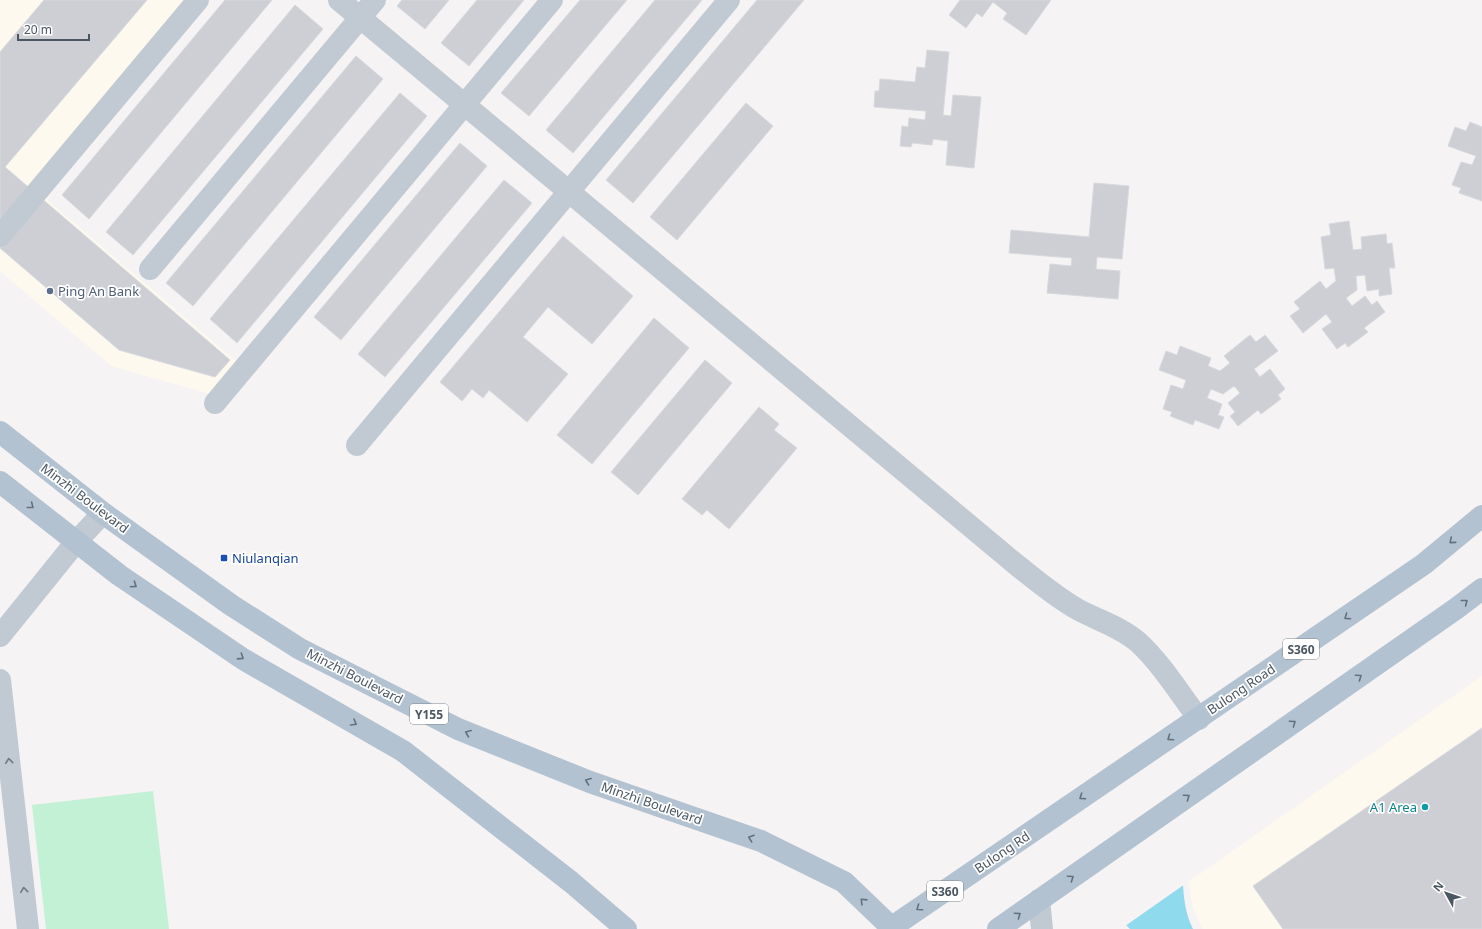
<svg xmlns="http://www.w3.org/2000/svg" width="1482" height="929" viewBox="0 0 1482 929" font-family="'Noto Sans',sans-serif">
  <rect width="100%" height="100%" fill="#f5f3f3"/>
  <path fill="#fdf9ef" d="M0,0H203L39,193L237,362L210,394L111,366L0,271Z
    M1482,676V929H1203L1193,909L1188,882Z"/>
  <path fill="#c3f1d5" d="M153,791L169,929H46L32,805Z"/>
  <path fill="#90daee" d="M1183,885C1184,901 1186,915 1193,929H1130L1126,925Z"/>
  <path fill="#f5f3f3" d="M1183,883L1185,884L1125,926V923Z"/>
  <path fill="#cdcfd5" stroke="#d7d9de" d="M44,0H147L5,167L230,360L215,377L119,350L0,248V52Z
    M225,0H272L89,219L62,195Z
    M402,0H449L425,29L397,6Z
    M477,0H524L469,66L441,43Z
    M580,0H627L529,116L501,93Z
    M655,0H702L573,153L546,130Z
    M757,0H804L633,203L606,180Z
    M960,0H1051L1026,35L1003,19L1007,13L993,2L982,17L977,13L966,28L949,15Z
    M295,5L323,29L133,255L106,232Z
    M927,50L949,52L943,115L951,116L953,95L981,97L974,168L946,165L948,141L933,139L932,145L912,143L911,147L900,146L902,126L908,127L909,118L925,120L926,111L874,107L875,91H879L880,79L915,82L917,67L925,68Z
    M356,56L383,79L193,306L166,283Z
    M400,93L427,116L237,343L210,319Z
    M746,103L773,126L677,240L650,217Z
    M1470,122L1482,127V201L1459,193L1461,188L1452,185L1461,162L1472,165L1476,156L1448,146L1455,127L1466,131Z
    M460,143L487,166L341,340L314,317Z
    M504,180L532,203L385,377L358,354Z
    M1094,183L1129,186L1122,259L1097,257L1096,269L1120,271L1118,299L1047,293L1050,264L1071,266L1072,258L1009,253L1011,230L1089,237Z
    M1349,221L1353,250L1362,249L1361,237L1386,234L1387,244L1392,243L1395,268H1389L1392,294L1379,296V289L1367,291L1365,275L1356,276L1357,290L1346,298L1352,306L1365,296L1372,305L1377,301L1385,312L1364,328L1368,332L1348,347L1345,343L1337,349L1322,329L1332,322L1326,314L1303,333L1290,316L1300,309L1294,302L1320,281L1326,289L1336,281L1334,268L1325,269L1321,237L1331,235L1329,224Z
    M563,236L633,296L592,344L548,307L523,337L568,374L527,422L489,390L483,398L472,389L462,401L440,382Z
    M654,318L689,348L592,464L557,435Z
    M1250,335L1256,342L1265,335L1278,351L1254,369L1260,377L1270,369L1285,389L1278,395L1281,399L1261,414L1258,410L1238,426L1230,416L1235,412L1228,403L1240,393L1234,386L1223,394L1211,389L1207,398L1222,404L1218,415L1224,417L1219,429L1195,420L1193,425L1170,416L1172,412L1163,409L1171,385L1183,389L1186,380L1159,370L1166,351L1177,355L1180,346L1211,358L1208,366L1220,371L1230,363L1224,356Z
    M705,360L732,383L638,495L611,472Z
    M759,407L779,424L774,430L797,448L729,529L707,510L702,515L682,499Z
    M1482,728V929H1283L1253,886Z"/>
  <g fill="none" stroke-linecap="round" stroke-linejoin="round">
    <path stroke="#c1cad2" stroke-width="22" d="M339,0L1018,566C1037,581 1056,597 1077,609C1097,620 1121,627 1138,642C1161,663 1180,694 1199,719
      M0,236L198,0
      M150,269L375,0
      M215,403L552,0
      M357,445L729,0
      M0,636L76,542L103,513
      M0,680L28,929
      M1039,900L1042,929"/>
    <path stroke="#b3c2d1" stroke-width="22" d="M0,432L103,513L231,605L300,649L458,729L590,782L761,841L844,882L893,929
      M0,482L119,575L243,659L403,751L571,882L626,929
      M889,929L1424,564L1482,516
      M998,929L1457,608L1482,589"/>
  </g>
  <defs><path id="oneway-chevron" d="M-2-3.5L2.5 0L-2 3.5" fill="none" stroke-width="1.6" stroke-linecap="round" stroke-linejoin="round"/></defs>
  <g stroke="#64717d">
    <use href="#oneway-chevron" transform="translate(31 506) rotate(38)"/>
    <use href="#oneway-chevron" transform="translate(1452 541) rotate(140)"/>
    <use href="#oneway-chevron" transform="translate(134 585) rotate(34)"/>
    <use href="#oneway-chevron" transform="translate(1465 602) rotate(-38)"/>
    <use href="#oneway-chevron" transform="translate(1347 617) rotate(146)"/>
    <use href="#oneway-chevron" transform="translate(241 657) rotate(33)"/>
    <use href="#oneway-chevron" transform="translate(1359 677) rotate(-35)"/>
    <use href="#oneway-chevron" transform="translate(354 723) rotate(30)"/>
    <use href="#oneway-chevron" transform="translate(1293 723) rotate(-35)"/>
    <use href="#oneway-chevron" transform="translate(468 733) rotate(-158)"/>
    <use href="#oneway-chevron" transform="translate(1170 738) rotate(146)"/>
    <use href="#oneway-chevron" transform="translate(588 781) rotate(-159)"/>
    <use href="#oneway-chevron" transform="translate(1082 797) rotate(146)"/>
    <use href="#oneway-chevron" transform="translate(1187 797) rotate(-35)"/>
    <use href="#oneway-chevron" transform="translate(751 838) rotate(-161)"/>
    <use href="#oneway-chevron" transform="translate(1071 878) rotate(-35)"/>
    <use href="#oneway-chevron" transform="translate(863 901) rotate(-136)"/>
    <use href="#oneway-chevron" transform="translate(919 908) rotate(145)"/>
    <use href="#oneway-chevron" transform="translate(1018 915) rotate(-35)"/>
  </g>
  <g stroke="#6e7983">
    <use href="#oneway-chevron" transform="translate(9 761) rotate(-96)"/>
    <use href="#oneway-chevron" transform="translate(24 890) rotate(-96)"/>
  </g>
  <circle fill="#5c6f8a" stroke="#fff" stroke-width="1.5" cx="50" cy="291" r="4"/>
  <rect fill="#1a4fb4" stroke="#fff" stroke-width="1.5" x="220" y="554" width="8" height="8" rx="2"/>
  <circle fill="#0f9aa8" stroke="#fff" stroke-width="1.5" cx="1425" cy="807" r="4"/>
  <g text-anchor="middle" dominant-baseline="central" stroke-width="3.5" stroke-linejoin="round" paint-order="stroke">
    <g fill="#fff" stroke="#808990" stroke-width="1">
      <rect x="1283" y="639" width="36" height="20" rx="3"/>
      <rect x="410" y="704" width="38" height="20" rx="3"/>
      <rect x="927" y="881" width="36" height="20" rx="3"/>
    </g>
    <g font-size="12" font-weight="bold" fill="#4a5661">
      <text x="1301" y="649">S360</text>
      <text x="429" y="714">Y155</text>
      <text x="945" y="891">S360</text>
    </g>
    <g font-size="13" fill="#4e5e75" stroke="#fff" text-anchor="start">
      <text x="58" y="291">Ping An Bank</text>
    </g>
    <g font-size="13" fill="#4a5661" stroke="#fff">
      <text transform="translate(85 498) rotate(37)">Minzhi Boulevard</text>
      <text transform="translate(355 676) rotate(27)">Minzhi Boulevard</text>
      <text transform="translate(1241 689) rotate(-34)">Bulong Road</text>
      <text transform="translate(652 803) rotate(19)">Minzhi Boulevard</text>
      <text transform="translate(1002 852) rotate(-34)">Bulong Rd</text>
    </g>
    <g font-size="13" fill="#164399" stroke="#fff" text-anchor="start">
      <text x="232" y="558">Niulanqian</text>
    </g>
    <g font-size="13" fill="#0d838f" stroke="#fff" text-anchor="end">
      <text x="1417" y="807">A1 Area</text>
    </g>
  </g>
  <g transform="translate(1446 893) rotate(310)" stroke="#ffffff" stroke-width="3" paint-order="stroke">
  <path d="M0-3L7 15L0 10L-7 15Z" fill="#4a5661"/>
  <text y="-6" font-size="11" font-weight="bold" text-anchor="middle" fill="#4a5661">N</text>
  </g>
  <path d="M18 34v6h71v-6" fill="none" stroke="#4a5661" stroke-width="2"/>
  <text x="24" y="34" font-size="12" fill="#4a5661" stroke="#ffffff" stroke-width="3" paint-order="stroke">20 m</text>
</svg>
